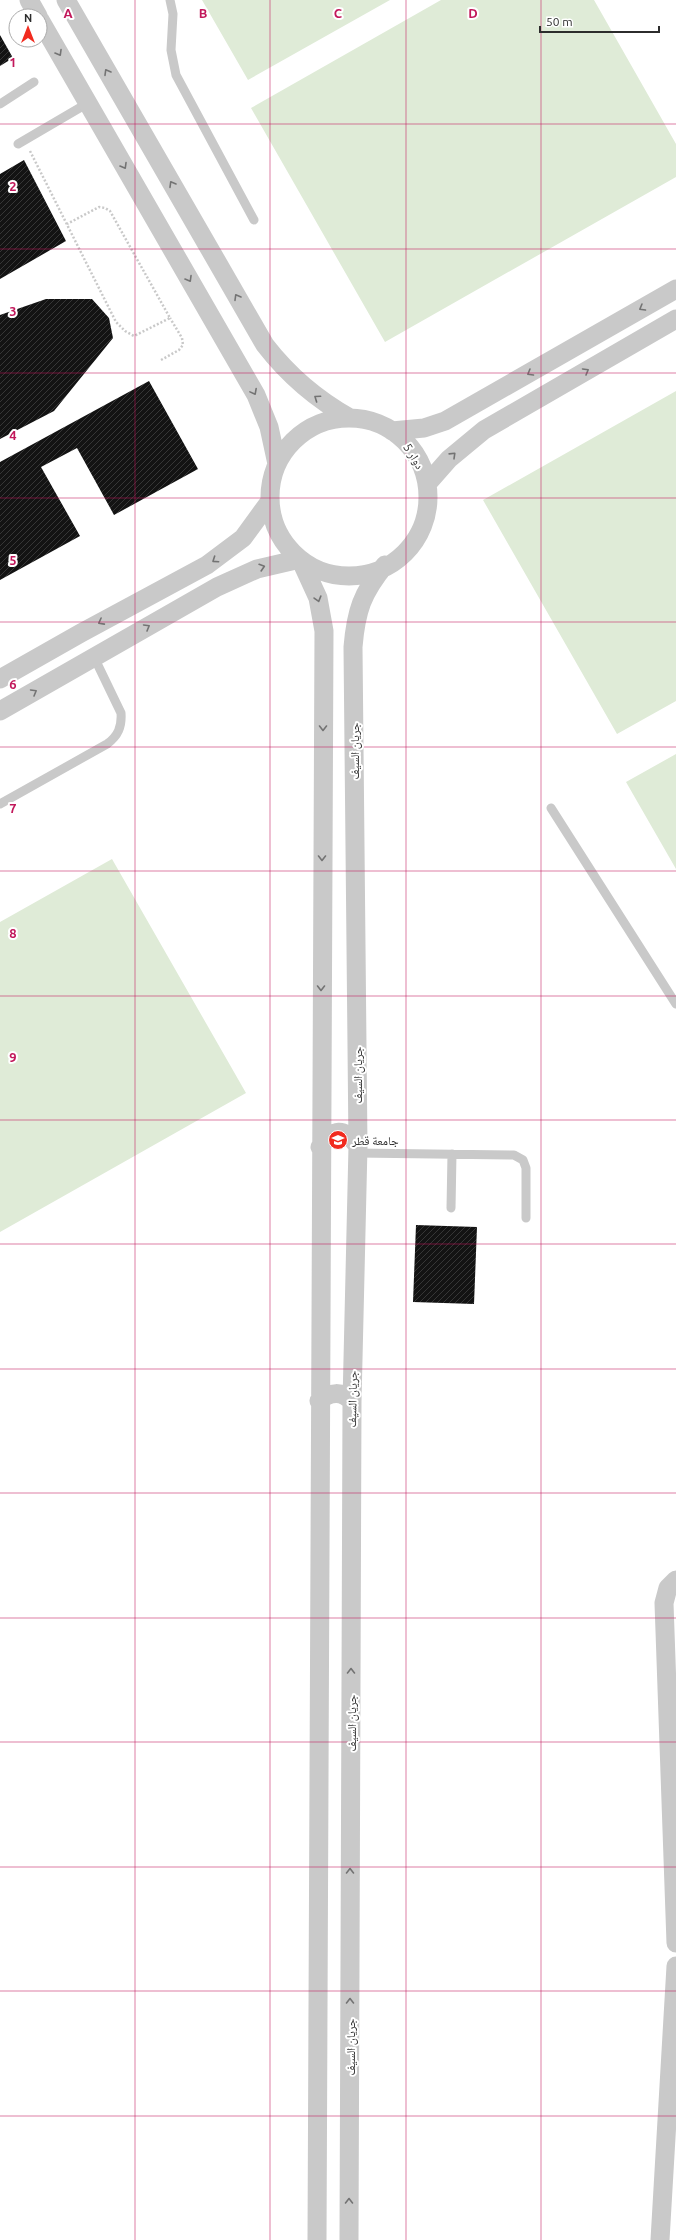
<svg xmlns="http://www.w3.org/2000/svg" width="676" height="2240" viewBox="0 0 676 2240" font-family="Ubuntu,'Noto Naskh Arabic',sans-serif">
  <defs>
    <pattern id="building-hatch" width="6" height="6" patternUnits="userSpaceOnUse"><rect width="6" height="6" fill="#131313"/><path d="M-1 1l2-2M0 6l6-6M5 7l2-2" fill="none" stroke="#363636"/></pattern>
  </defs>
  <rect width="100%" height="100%" fill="#fff"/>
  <path fill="#dfebd7" d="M202,0H390L248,80Z
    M441,0H594L676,144V177L385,342L251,108Z
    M676,391V701L617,734L483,500Z
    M676,754V869L626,782Z
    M112,859L246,1093L0,1232V922Z"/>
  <path fill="url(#building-hatch)" d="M0,35L13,58L0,66Z
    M24,160L66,241L0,279V174Z
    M46,299H92L109,318L113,338L54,411L0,439V315Z
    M149,381L198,469L114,515L77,448L41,467L80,536L0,580V462Z
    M416,1225L477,1227L474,1304L413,1302Z"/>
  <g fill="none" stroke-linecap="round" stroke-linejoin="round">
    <path stroke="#c9c9c9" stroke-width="2.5" stroke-dasharray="2 2" stroke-linecap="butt" d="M30,151L116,322L125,331L134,336L170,318L110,211L105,208L99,207L67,224
      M161,360L179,350L183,345L182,338L170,318"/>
    <path stroke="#c9c9c9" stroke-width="9" d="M170,0L173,14L171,50L176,75L254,220
      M0,104L34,82
      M18,144L88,103
      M0,804L107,744C118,736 122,727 121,713L94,657
      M551,808L676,1004
      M357,1153L514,1155L523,1160L526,1168V1218
      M451,1208L452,1154"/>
    <path stroke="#c9c9c9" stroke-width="19" d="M29,0L38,16
      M66,0L265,345C289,376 316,399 350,418
      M40,20L256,395L269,427L277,464
      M270 497a79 79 0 1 1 158 0a79 79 0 1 1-158 0Z
      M392,431L424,428L445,421L676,289
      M427,484L449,459L484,430L676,319
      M302,563L318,598L324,631L317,2240
      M0,679L81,633L207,565L243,538L270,501
      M0,711L217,587L257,569L300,559
      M320,1147C333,1128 344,1127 358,1146
      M319,1401C330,1392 342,1390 352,1402
      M676,1580L668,1588L664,1603L676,1943
      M349,2240L352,1402L358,1146L353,647C356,611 362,593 385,565
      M660,2240L676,1966"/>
  </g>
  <defs><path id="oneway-chevron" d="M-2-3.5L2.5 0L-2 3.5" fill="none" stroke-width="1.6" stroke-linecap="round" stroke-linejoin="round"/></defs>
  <g stroke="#737373">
    <use href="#oneway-chevron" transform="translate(59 53) rotate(60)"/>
    <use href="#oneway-chevron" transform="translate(107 72) rotate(-120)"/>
    <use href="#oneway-chevron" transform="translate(124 166) rotate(60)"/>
    <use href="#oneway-chevron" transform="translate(172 184) rotate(-120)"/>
    <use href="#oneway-chevron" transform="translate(189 279) rotate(60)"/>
    <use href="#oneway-chevron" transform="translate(237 297) rotate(-120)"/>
    <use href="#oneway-chevron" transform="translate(642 308) rotate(150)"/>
    <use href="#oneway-chevron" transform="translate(586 371) rotate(-30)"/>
    <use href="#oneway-chevron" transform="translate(530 373) rotate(150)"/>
    <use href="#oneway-chevron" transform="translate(254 392) rotate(62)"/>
    <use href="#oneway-chevron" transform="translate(317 398) rotate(-145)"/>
    <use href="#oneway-chevron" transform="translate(453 455) rotate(-44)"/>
    <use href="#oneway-chevron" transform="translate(215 560) rotate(146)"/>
    <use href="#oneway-chevron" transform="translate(262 567) rotate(-17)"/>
    <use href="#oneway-chevron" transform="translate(318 599) rotate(74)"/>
    <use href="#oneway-chevron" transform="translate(101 622) rotate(152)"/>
    <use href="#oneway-chevron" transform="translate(147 627) rotate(-30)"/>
    <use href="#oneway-chevron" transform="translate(34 692) rotate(-30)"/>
    <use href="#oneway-chevron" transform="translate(323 728) rotate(90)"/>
    <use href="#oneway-chevron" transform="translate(322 858) rotate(90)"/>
    <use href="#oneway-chevron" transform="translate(321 988) rotate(90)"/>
    <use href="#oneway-chevron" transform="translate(351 1671) rotate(-90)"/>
    <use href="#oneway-chevron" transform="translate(350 1871) rotate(-90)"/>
    <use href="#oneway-chevron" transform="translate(350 2001) rotate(-90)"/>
    <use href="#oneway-chevron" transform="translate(349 2201) rotate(-90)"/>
  </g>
  <path fill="none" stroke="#c2185b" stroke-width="1" stroke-opacity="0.55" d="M135,0V2240M270,0V2240M406,0V2240M541,0V2240M0,124H676M0,249H676M0,373H676M0,498H676M0,622H676M0,747H676M0,871H676M0,996H676M0,1120H676M0,1244H676M0,1369H676M0,1493H676M0,1618H676M0,1742H676M0,1867H676M0,1991H676M0,2116H676"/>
  <defs>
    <symbol id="university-disc" viewBox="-11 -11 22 22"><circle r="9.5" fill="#f12b1f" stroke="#fff"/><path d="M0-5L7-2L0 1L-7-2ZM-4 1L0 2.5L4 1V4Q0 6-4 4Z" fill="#fff"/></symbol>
  </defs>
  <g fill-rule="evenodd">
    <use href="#university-disc" x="327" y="1129" width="22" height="22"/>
  </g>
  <g text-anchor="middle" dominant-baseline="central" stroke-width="4" stroke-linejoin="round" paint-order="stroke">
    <g font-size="12" fill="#2c2c2c" stroke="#fff">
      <text transform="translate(414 456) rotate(58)">دوار 5</text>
      <text transform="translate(354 751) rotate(-90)">جريان السيف</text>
      <text transform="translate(357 1075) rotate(-90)">جريان السيف</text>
      <text transform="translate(352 1399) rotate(-89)">جريان السيف</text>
      <text transform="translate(351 1723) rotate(-90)">جريان السيف</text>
      <text transform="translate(350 2047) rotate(-90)">جريان السيف</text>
    </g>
    <g font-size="12" fill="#2c2c2c" stroke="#fff" text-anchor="start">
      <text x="352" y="1140">جامعة قطر</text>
    </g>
  </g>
  <g font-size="13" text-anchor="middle" font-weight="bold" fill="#c2185b" stroke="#fff" stroke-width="4" stroke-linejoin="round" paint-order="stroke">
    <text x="68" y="18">A</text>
    <text x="203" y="18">B</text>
    <text x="338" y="18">C</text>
    <text x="473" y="18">D</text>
    <text x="13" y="67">1</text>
    <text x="13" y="191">2</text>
    <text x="13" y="316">3</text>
    <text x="13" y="440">4</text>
    <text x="13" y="565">5</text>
    <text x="13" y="689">6</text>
    <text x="13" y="813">7</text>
    <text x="13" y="938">8</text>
    <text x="13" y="1062">9</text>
  </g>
  <g transform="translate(28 28)"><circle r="19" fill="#ffffff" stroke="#ababab"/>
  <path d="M0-3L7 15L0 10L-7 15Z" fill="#f12b1f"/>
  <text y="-6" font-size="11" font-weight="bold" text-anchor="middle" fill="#2c2c2c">N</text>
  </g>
  <path d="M540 26v6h119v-6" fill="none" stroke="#2c2c2c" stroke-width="2"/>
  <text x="546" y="26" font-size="12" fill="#2c2c2c" stroke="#ffffff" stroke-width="3" paint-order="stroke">50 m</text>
</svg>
